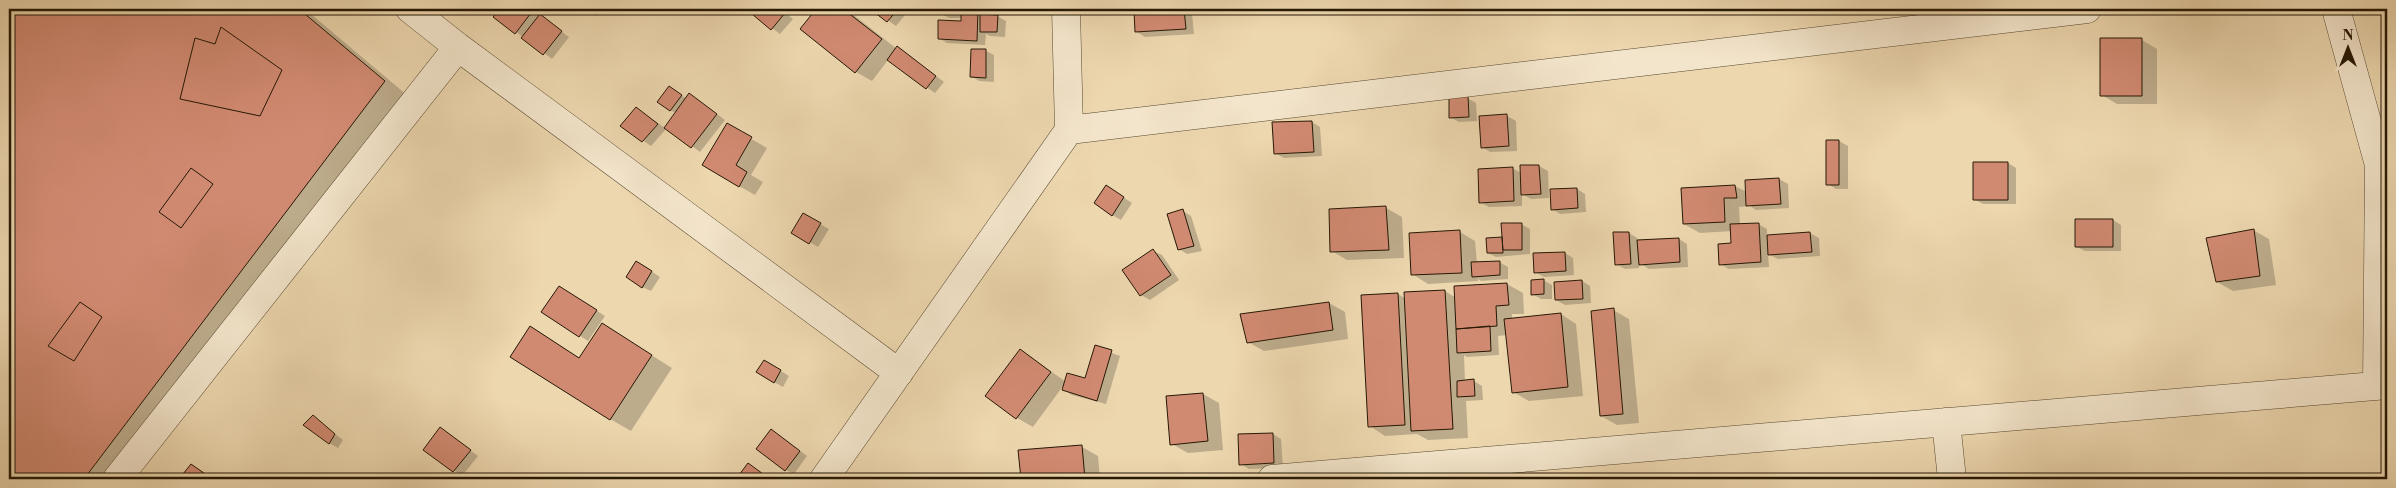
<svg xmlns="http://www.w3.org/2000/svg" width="2396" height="488" viewBox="0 0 2396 488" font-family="'Libre Bodoni',serif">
  <rect width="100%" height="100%" fill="#edd7af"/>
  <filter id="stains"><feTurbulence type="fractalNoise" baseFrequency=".004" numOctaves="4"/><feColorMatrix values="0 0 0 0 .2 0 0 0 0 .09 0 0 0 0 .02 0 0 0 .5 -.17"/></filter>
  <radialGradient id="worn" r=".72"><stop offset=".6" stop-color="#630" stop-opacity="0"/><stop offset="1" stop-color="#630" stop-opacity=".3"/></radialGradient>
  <path fill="#0003" d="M9,9H305L408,96L118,479H9Z
    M501,9H546L540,16L569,37L552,59L495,16Z
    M584,9H602L596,16Z
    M747,9H781L793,19L780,34Z
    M818,9H846L897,49L906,53L944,82L935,93L888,60L872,81L856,72L802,29Z
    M872,9H910L896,26Z
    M940,9H987L986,16H997L1006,21L1005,37L990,36L986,34L985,45L947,43L939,38L962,22V18H949L940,13Z
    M1184,9L1192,14L1194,34L1145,37L1137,32L1136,12Z
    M2142,40L2157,49V104H2117L2102,95Z
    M986,51L994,55V82L979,81L971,76Z
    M669,87L687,99L698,100L725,120L700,152L667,128L651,146L622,126L636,108L665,128L676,113L670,110Z
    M1467,98L1476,103L1477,121L1459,122L1450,117Z
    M1507,116L1516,121L1517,151L1490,152L1482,147Z
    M1312,122L1320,127L1322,156L1284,158L1275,153Z
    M727,125L767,148L751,175L763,182L755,195L739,186Z
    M1828,141H1839L1848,146V189H1836L1828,184Z
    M2008,163L2016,168V204H1983L1974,199Z
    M1521,166H1539L1548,171L1549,198L1531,199L1522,194V206L1489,207L1480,202L1512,168L1521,173Z
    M1779,179L1788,184L1789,208L1756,210L1750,206L1739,207L1740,225L1758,224L1767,229V236L1810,233L1819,238L1820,256L1778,259L1768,254L1769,267L1729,269L1720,264L1733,244L1732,231L1700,233L1684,224L1683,189L1735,186L1747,192L1746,181Z
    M1577,189L1585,194L1586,212L1560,214L1552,209Z
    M1115,192L1132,203L1121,220L1112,215Z
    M1386,208L1402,217L1404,258L1347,260L1332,251Z
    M1183,211L1191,216L1202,251L1187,254L1179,249Z
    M804,215L829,229L818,247L793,232Z
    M2113,220L2121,225V251H2085L2077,247Z
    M1521,224L1530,229V254L1496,257L1488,253L1487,239L1503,238Z
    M2253,230L2269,239L2276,285L2233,291L2217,282Z
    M1460,232L1475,241L1477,263L1499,262L1508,267V279L1481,281L1478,279V281L1428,284L1412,274Z
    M1629,233L1637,238L1638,241L1679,239L1687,244L1688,267L1649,269L1639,263V268L1625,269L1616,264Z
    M1153,251L1162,255L1179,280L1150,300L1141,295Z
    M1565,253L1573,258L1574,275L1544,277L1535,272Z
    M645,267L660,277L651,291L642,287Z
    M1543,280L1552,285V299H1541L1532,294Z
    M1582,281L1590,286L1591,303L1565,305L1556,300Z
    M1507,284L1523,293L1524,314H1512V320L1561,314L1576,324L1583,396L1529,401L1513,392L1507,335L1498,336L1499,355L1467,357L1464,355L1465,381H1474L1482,386L1483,400L1466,401L1468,438L1428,440L1417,434L1385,436L1370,426L1398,294L1406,299L1445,291L1456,298Z
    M567,292L605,316L588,341L543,312Z
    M1329,303L1345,312L1348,339L1264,351L1248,342Z
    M1613,310L1629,319L1639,423L1617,425L1601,416Z
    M602,324L672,368L631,431L610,419L530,327L580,358Z
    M1096,347L1120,356L1106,404L1072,395L1064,390L1066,382L1033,427L1017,418L1021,350L1066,382L1086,380Z
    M765,361L789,376L783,387L774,382Z
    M1203,394L1219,403L1223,450L1188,453L1172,444Z
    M313,417L343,440L338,448L329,443Z
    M441,429L478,456L462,476L425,449Z
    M1273,434L1281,439L1283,468L1249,469L1241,464Z
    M779,435L807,456L794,474L786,470Z
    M1082,447L1098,456L1100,479H1022L1020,451Z
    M191,466L200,470L212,479H181Z"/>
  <path fill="#d18a72" stroke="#251804" d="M9,9H299L385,81L84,479H9Z
    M500,9H534L515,34L493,17Z
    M746,9H780L785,13L771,30Z
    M816,9H843L882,39L855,73L800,29Z
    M870,9H898L887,22Z
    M939,9H957V14H939Z
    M961,9H978L977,41L938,39V20L961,21Z
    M1184,9L1186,29L1135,32L1134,11Z
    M540,14L562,31L543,55L521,38Z
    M980,14L998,15L997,32H980Z
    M221,27L282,70L260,116L180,99L195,38L215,44Z
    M2100,38H2142V96H2100Z
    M897,46L936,76L926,89L887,60Z
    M971,49H986V78L970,77Z
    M669,86L682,95L670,111L657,102Z
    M689,93L717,114L691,148L664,128Z
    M1468,96L1469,117L1449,118V97Z
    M636,107L658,124L642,142L620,126Z
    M1507,114L1509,146L1481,148L1479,116Z
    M1312,121L1314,152L1274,154L1272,122Z
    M727,123L752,137L736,165L747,172L739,187L702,165Z
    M1826,140H1839V185H1826Z
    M1973,162H2008V200H1973Z
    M1520,165H1539L1541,194L1521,195Z
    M1513,167L1514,201L1479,203L1478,169Z
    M191,168L213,184L181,228L159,212Z
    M1779,178L1781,204L1746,206L1745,180Z
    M1106,185L1124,197L1112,216L1094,203Z
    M1735,185L1737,198H1724L1725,222L1683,224L1681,188Z
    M1577,188L1578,208L1551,210L1550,189Z
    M1386,206L1389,250L1330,252L1329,209Z
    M1183,209L1194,246L1178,250L1167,214Z
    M803,213L821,223L809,244L791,233Z
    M2075,219H2113V247H2075Z
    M1501,223H1522V250H1503Z
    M1759,223L1761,262L1719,265L1718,244L1731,243L1730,224Z
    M2254,229L2260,276L2216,282L2206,238Z
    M1460,230L1462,273L1411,275L1409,233Z
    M1613,232H1629L1631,264L1615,265Z
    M1810,232L1812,252L1768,255L1767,235Z
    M1502,237L1503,253H1487L1486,238Z
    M1679,238L1680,262L1639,265L1637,240Z
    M1153,249L1171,275L1140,296L1122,270Z
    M1565,252L1566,271L1534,273L1533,253Z
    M636,261L652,271L642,288L626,277Z
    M1500,261V275L1472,277L1471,262Z
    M1544,279V294L1531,295V280Z
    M1582,280L1583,299L1555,300L1554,282Z
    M1507,283L1509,305L1496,306L1497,326L1456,329L1454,286Z
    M559,286L597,310L579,337L541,312Z
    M1445,290L1453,429L1411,431L1404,292Z
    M1398,293L1405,425L1368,427L1361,295Z
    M80,302L102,317L74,361L48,346Z
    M1329,302L1333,330L1247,343L1240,314Z
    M1614,308L1623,414L1600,416L1591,311Z
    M1561,313L1568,387L1512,393L1504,319Z
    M602,323L652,355L610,420L510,357L530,326L579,358Z
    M1490,326L1491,351L1457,353L1456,329Z
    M1095,345L1112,350L1097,401L1062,390L1067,373L1085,378Z
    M1020,349L1051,372L1016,419L985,396Z
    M764,360L781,370L774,383L756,372Z
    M1474,379L1475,396L1457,397V381Z
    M1203,393L1208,441L1170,445L1166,396Z
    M313,415L335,434L329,444L303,425Z
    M440,427L471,450L453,472L423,450Z
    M771,429L800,451L785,471L756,449Z
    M1273,433L1274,463L1239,465L1238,434Z
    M1082,445L1085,479H1021L1018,450Z
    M748,463L770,479H736Z
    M191,464L211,478L179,479Z"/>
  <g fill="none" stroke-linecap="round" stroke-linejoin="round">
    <defs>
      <path id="street" d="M410,9L458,47L899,373
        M2336,9L2379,165L2377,386
        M1069,130L2087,9
        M1946,422L1952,479
        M117,479L458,47
        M824,479L1069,130L1066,9
        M1272,479L2387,385"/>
    </defs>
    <use href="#street" stroke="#57482f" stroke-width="29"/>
    <use href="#street" stroke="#f3e5cb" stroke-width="28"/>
  </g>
  <rect width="2396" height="488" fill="none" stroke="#edd7af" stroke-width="30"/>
  <rect x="10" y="10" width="2376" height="468" fill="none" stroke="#251804" stroke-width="2.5"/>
  <rect x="15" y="15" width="2366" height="458" fill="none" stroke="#251804"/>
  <g transform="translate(2348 48)" stroke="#f3e5cb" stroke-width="4" paint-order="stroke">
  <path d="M0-4L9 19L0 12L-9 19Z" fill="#251804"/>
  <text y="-8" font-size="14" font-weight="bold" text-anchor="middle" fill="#251804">N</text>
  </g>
  <rect width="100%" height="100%" filter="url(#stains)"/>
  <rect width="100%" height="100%" fill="url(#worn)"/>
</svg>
